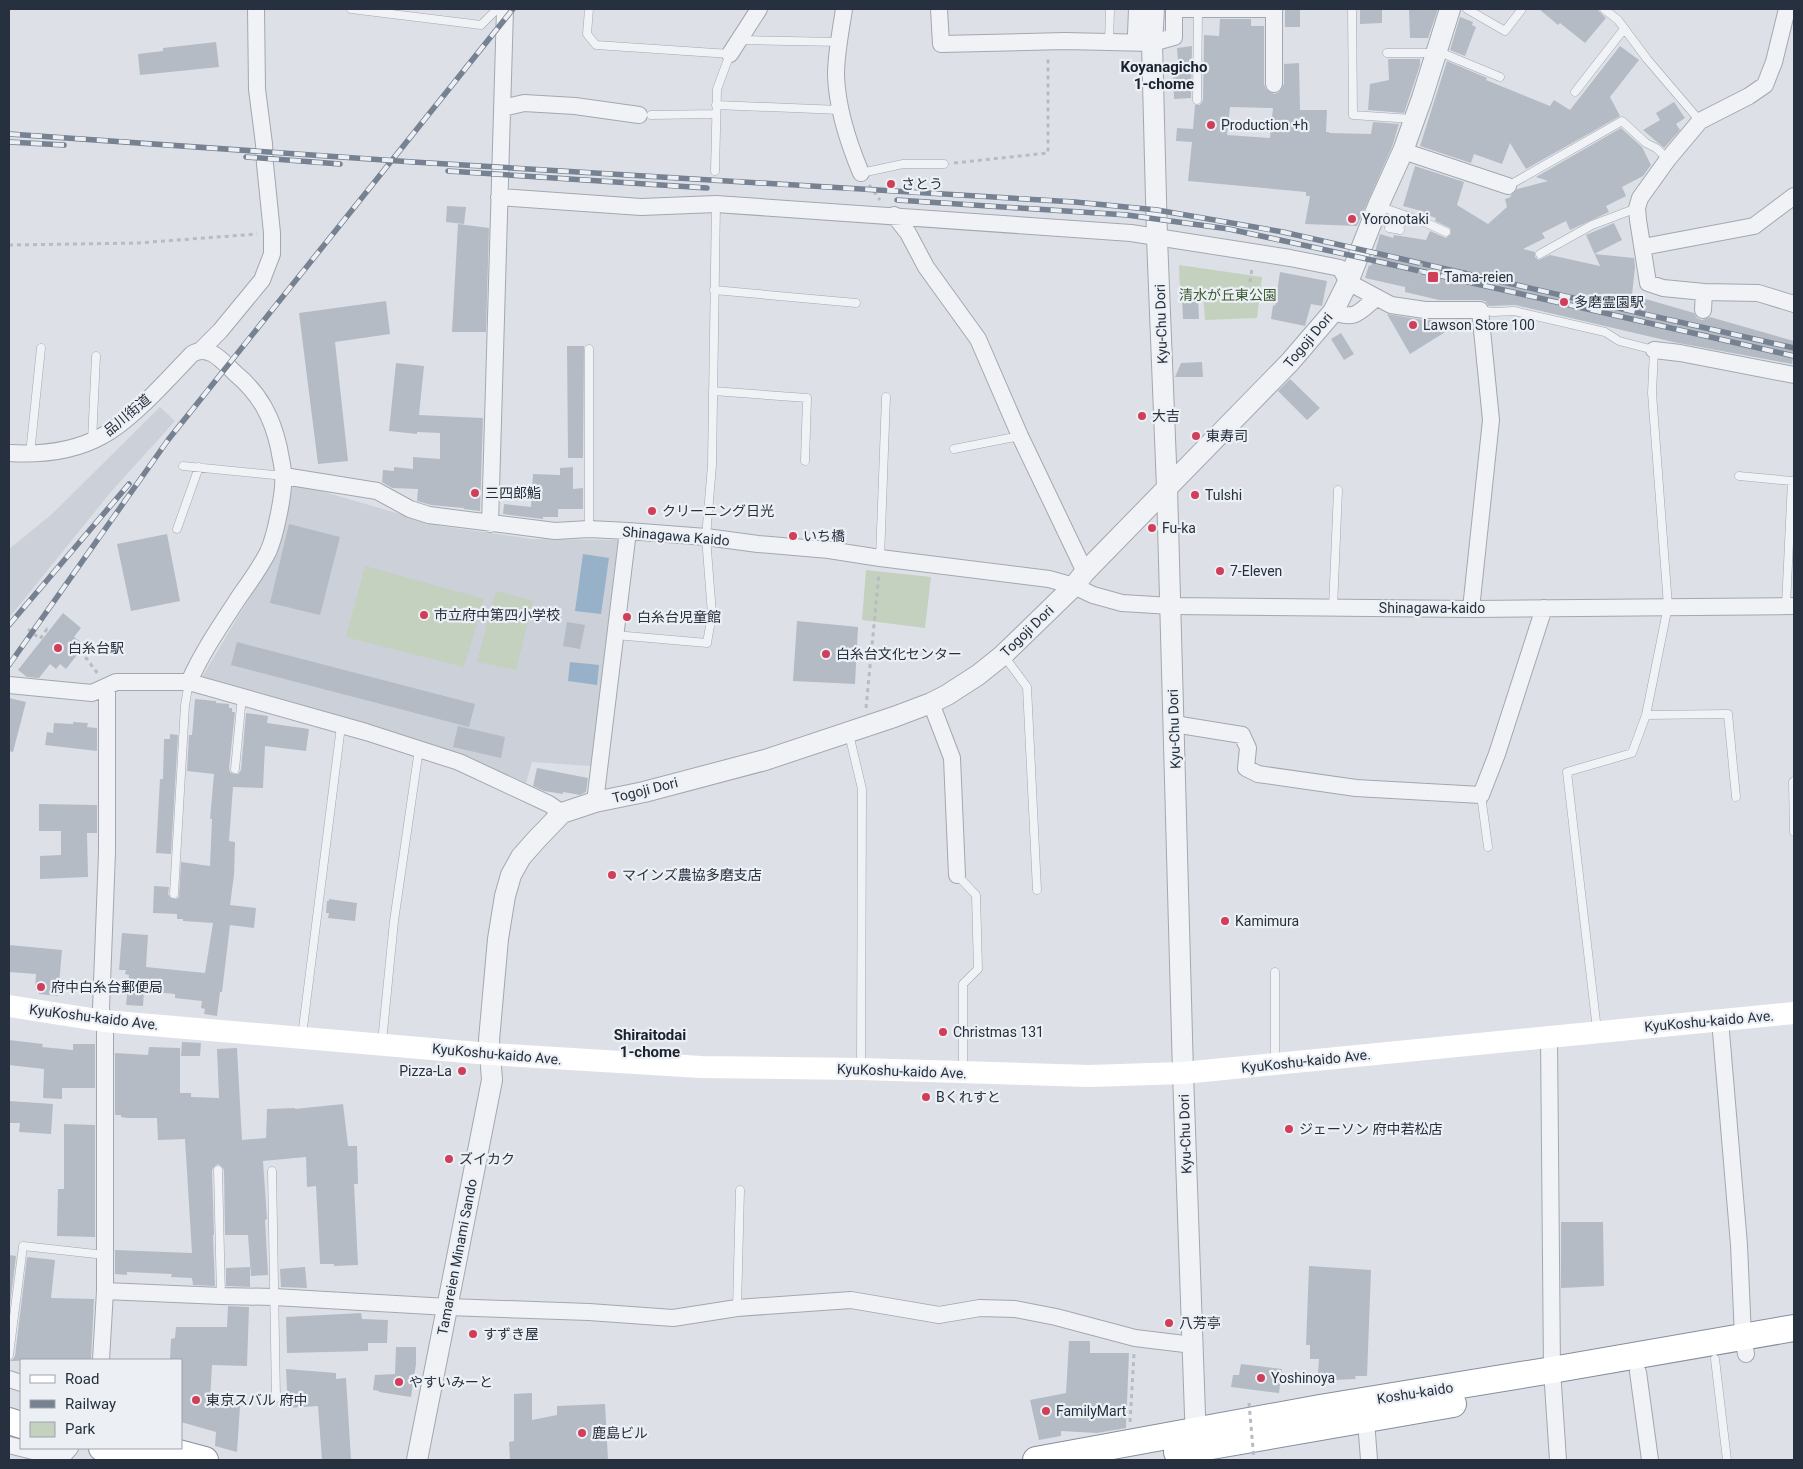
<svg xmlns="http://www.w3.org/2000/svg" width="1803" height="1469" viewBox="0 0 1803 1469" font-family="Roboto,'Noto Sans JP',sans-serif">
  <rect width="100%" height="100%" fill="#dde1e7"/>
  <path fill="#cbd0d9" d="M160,407L175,421L110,493L9,618V549L52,514Z
    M294,483L441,526L532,539L618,540L591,766L532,762L526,783L460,754L332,714L202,677L276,553Z"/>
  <path fill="#c3d1be" d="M1179,265L1262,277L1257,318L1205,320L1203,292L1180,294Z
    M365,566L484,599L464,667L346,637Z
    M866,570L931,577L925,628L862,620Z
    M496,591L533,601L516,670L477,662Z"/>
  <path fill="#97b1c8" d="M583,554L609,558L601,614L575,611Z
    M570,662L599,665L597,685L568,681Z"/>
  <path fill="#b4bbc4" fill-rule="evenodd" d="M1285,9H1300V27H1285Z
    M1360,9H1382V23L1360,24Z
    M1438,9L1428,38H1410L1409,10Z
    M1539,9H1597L1606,18L1585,43L1560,23L1558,25Z
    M1460,17L1473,22L1472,25L1476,27L1465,56L1450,50Z
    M1220,19H1251V26H1264V84L1266,89L1274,94L1279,92L1284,84V64L1299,63L1300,110H1327L1326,132H1329V133L1371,134L1373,122L1399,124L1392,147L1357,226L1305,224L1310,196H1306V192L1188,181L1192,142L1176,141L1177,128L1193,129L1195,105H1200L1203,100L1204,35L1219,36ZM1230,107L1273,108L1270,138L1227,135Z
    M216,42L219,67L140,75L138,54L163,51V48Z
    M1192,46L1191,98L1174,99L1173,73H1179L1177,48Z
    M1620,46L1639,60L1610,97L1620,116L1526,169L1510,143L1502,164L1474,154L1471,163L1420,146L1447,61L1487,78L1486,80L1550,106L1554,100L1570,110Z
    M1388,59H1420V65L1404,113L1368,110L1370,84L1389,80Z
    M1674,102L1685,118L1676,124L1680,130L1664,148L1643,130L1660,120L1656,113Z
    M1621,128L1642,147L1651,165L1643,176L1622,187L1626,196L1606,206L1609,212L1570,230L1566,221L1542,233L1545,238L1523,249L1535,252V257L1539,260L1550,255L1600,266L1586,235L1614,223L1622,240L1594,254L1634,258L1635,267L1632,295L1694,313L1697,318L1702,320L1710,317L1794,341V353L1792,364L1673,342L1515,305L1489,306L1485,301L1480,300H1439L1405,292V287L1365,278L1369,265L1371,266L1380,234L1393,238L1394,235L1426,240L1430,231L1446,238L1451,234L1450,228L1435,221L1436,218L1424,214L1425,212L1403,206L1415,166L1464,182L1457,205L1488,224L1507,207L1505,199L1511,197L1510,196L1517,189L1548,181L1536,177Z
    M447,206L466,207L464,224L446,222Z
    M458,224L489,228L486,332H452Z
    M1280,272L1327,281L1322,306L1311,304L1305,326L1271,319L1273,305L1275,306Z
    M1182,298H1198L1199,319H1183Z
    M386,301L390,334L335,342L348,461L318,464L299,313Z
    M1387,314L1424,320L1463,321L1410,354Z
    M1341,333L1354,354L1344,360L1331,339Z
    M567,346H584L583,458H568Z
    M1202,362L1203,377H1175L1181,363Z
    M396,363L424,366L419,415L483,418L480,511L464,509V508L431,505L417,501L418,489L392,488L382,482L383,470L394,471V467L413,469V457L440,459V433L417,432V434L389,431Z
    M1290,379L1320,408L1307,420L1278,391Z
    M573,467V489L583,488V509H558V517H543V519L503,514L504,504L531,507L533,474L560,475V468Z
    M289,524L340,537L320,615L270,603Z
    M167,534L180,601L131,611L117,544Z
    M63,613L81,628L74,637L85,645L66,669L60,664L56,669L50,664L39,678L27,677L18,670Z
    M797,621L858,627L855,684L793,681Z
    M567,622L585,625L580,649L563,646Z
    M237,642L475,704L469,727L231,665Z
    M9,698L26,702L13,752L9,751Z
    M195,699L216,701V703L229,704V708H232V712H235L229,768L230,772L234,774H238L241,770L246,713L268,716L267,723L309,729L306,751L265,746L263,788L233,787L229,841L235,842L234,875L230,905L256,908L254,928L230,925L222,992H220L217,1016L204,1014L205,1009L201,1008L202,1001L175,998V994L144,991L143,1006L126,1005L129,975L125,974L126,970H119L122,933L148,935L146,967L205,973L213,923L183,921V919H177V914L153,913L154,886L169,887L168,894L171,898L176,899L179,897L181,862L210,866L212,819H210L214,774L187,771L189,735H192Z
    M73,722L88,723L87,727L97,728V751L45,745L47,732L53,733L54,723L73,724Z
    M458,726L505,737L501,758L453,747Z
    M170,734L178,735L171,854L156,853L160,779H163L164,739H170Z
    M537,768L588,778L586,792L580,795L563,792V794L544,791L533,786Z
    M39,804L97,805V833H87L88,877L40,879V856L61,855V831H39Z
    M329,899L357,903L355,921L328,918L329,913H326L327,901H329Z
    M9,945L62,950L58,996L39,994V990H35L36,974L9,972Z
    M9,1040L43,1044L42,1047L73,1050V1044H95V1088H62V1099L43,1098L44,1069L9,1065Z
    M182,1042L201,1043L200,1056H181Z
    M149,1047L180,1048V1093H191V1097L219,1098L217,1049L237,1048L242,1140L266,1138L267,1109L295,1108V1109L343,1104L348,1146H357L358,1184H354L358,1265L334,1266V1264H320L316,1186L307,1187L306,1157L263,1161L267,1219L265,1220L268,1275L251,1276L248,1235H225L224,1170L222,1167L218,1164L215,1166L212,1170L214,1235H213L215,1286L193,1285L192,1278L171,1277L172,1274L127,1272V1275L115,1274V1250L192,1253L185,1139L158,1140L157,1118H127L121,1117V1115H115V1053L148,1055Z
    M9,1101L53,1104L51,1134L19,1132L20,1123H9Z
    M64,1124L95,1125V1237L57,1236L58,1189H64Z
    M1561,1222H1603L1604,1286L1561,1288Z
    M9,1255L16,1256L9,1313Z
    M27,1257L55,1260L51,1298L94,1299L91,1360L9,1361L13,1359L15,1356Z
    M1309,1266L1371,1270L1367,1376H1355L1356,1379L1333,1380L1334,1374H1318L1319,1359H1310V1345H1306Z
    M250,1267V1287L226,1286V1268Z
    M305,1267L307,1288L281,1287L280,1269Z
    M228,1306L249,1307L247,1366L212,1365L210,1402L229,1403V1406H240L237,1452L215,1446L216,1432L181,1422V1360H170L171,1339L175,1338L176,1327H227Z
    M361,1313L362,1319L388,1320L387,1343H368V1351L287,1353L286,1317Z
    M1069,1341H1090V1353H1129L1126,1428L1097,1433L1061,1431V1436L1039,1440L1030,1400L1066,1393Z
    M396,1347H416V1364L411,1397L379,1392V1391L373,1390L375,1375L395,1374Z
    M1241,1364L1282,1369L1279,1393L1231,1387L1233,1375H1239Z
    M286,1369L336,1373V1379L346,1378L351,1460H322L318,1406L288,1408Z
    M532,1393V1420L557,1415V1406L605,1404L608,1460H510L509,1442L514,1441V1394Z"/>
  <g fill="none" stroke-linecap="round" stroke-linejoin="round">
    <defs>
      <path id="service" d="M351,9L481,25L497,9
        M589,9L587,34L596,45L730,54L717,89L715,171
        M1352,9L1353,115L1412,119
        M1467,9L1505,31L1522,9
        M1604,9L1618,20L1647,59L1700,121
        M740,40L840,42
        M1109,43L1110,9
        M1437,51L1500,77
        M1387,53H1434
        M1575,92L1624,29
        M1197,100L1198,9
        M716,105L840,110
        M651,115L716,114
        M861,173L903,164H944
        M1508,186L1622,121L1646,143L1656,148L1668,159
        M1378,206L1422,221L1446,232
        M1374,219L1390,223V220L1402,223
        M1390,223L1389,228L1400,230
        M1540,254L1592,225L1637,208
        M714,290L856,303
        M1480,310L1493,312L1514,311L1605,332L1619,341L1654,350L1652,393L1668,606L1646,715L1632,753L1567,772L1597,1030
        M589,349V529
        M713,391L807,398L805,461
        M92,441L96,356
        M954,449L1020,436
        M30,454L41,348
        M183,466L284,476
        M1739,476L1792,481L1786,605
        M177,529L199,467
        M880,558L886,397
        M1333,608L1338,490
        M615,635L707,643L712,614L706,537L712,465L716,204
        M1004,656L1027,687L1037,890
        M1646,715L1728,714L1736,797
        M849,734L862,789L861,1066
        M235,769L242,696
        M1481,795L1488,847
        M1794,832L1793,782L1794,781
        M957,875L976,895L978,969L963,984V1070
        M174,894L185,705L189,682
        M1275,972V1061
        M302,1036L341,726
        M382,1042L394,921L419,749
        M218,1170L221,1296
        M272,1171L276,1398
        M737,1308L740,1190
        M9,1355L23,1246L105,1255
        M1715,1359L1727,1460"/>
      <path id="minor" d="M844,9C841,30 836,53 836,75C837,109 848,142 861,173
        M939,9L941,44L1065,41L1152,43L1174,37V9H1274
        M1137,9L1136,34L1152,43
        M730,54L759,9
        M1274,84V9
        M503,108L524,103L575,106L639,115
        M1403,151L1508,186
        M499,197L641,207L716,204L1131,233L1290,258L1340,268L1348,282L1391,305L1425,310H1480L1491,420L1471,609
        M894,215L908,233L926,267L978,339L1020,436L1085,572
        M1643,247L1754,226L1794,196
        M1704,292L1663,288L1648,283L1638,220L1637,208L1640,198L1668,159L1700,121L1749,96L1765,85L1774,62L1787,9
        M1703,310L1704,292L1758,293L1794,304
        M1333,312C1356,320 1358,313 1376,298
        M201,350L220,331L262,280L272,254V233L265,164L264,144L257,89L256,9
        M1654,350L1680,353L1794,375
        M9,453C41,455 73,452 102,436C131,421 168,379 192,354C209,343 224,363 236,374C260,394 272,417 279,448C280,456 283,465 283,474C285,491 275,537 268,552C260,568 249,583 239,597C221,625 202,652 189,682
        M284,476L377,491L410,509L429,515L555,531L589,529L628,531L706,537L758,544L829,550L880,558L1049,579L1074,586L1093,595L1122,603L1171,606L1471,609L1794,606
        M490,524L505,9
        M9,685L92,693L116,682H189L366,732L459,762L549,804L562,813
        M931,703L952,758L957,875
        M1174,724L1242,735L1248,748L1246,768L1258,774L1356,788L1481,795L1497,754L1544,608
        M595,802L628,531
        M1720,1020L1739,1245L1743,1337L1746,1354
        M1549,1037L1552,1370L1558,1460
        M105,1291L221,1296L274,1297L448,1307L589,1312L673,1318L737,1308L851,1300L939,1315L980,1308L1015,1309L1056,1317L1135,1338L1193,1345
        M101,1360L105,1291V1030L101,1009L107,852V687
        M1638,1372L1650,1460
        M9,1379L21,1383
        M1366,1420L1369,1460
        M9,1445L61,1458L70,1448"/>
      <path id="tertiary" d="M1154,9L1152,43L1157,238L1167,488L1183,1073L1196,1443
        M417,1460L492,1080L489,1040L498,939L505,896L511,875L521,857L537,839L562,813L595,802L644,792L765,760L894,717L931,703L947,695L978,675L1003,655L1074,586L1085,572L1290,362L1333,312L1348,282L1378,206L1403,151L1422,98L1450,9"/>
      <path id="trunk" d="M9,1421L21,1425
        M102,1448L148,1460
        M160,1448L205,1460
        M1177,1452L1453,1404
        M1036,1460L1320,1408L1552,1370L1794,1328"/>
    </defs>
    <use href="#service" stroke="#a2a8b1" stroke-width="9"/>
    <use href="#minor" stroke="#a2a8b1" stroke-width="18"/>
    <use href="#tertiary" stroke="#a2a8b1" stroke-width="22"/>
    <use href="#trunk" stroke="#848f9e" stroke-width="28"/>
    <path stroke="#b7bcc2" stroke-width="3" stroke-dasharray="4 4" stroke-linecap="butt" d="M954,163L1048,153V57
      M869,185L880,200
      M1401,242L1424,247
      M9,245L138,243L257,234
      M1421,266L1445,272
      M1370,272L1418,283
      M1250,282L1252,268
      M28,629L40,639L47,629L50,630
      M79,652L87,659L98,674
      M866,708L879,573
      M1130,1422L1134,1354"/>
    <use href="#service" stroke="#f0f2f5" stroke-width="8"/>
    <use href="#minor" stroke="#f0f2f5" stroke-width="16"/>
    <use href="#tertiary" stroke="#f0f2f5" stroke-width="20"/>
    <path stroke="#fff" stroke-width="22" d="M9,1006L104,1021L490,1054L701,1067L861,1069L1089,1076L1183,1073L1794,1013"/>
    <use href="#trunk" stroke="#fff" stroke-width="26"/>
    <defs>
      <path id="rail" d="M9,134L413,162L1075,202L1157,210L1283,232L1794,348
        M9,142L64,145
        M246,157L340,164
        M448,171L707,188
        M897,200L1127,215L1229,229L1358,257L1794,356
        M9,625L129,484
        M9,665L168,440L513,9"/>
    </defs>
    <use href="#rail" stroke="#768191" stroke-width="5.5"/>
    <use href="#rail" stroke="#ecf0f5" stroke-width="4" stroke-dasharray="11" stroke-linecap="butt"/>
    <path stroke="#b7bcc2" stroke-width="3" stroke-dasharray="4 4" stroke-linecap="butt" d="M1418,283L1424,247
      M1249,1403L1254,1460"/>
  </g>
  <g fill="#d03e5a" stroke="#ecf0f5" stroke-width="2">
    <circle cx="1211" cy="125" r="5"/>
    <circle cx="891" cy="184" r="5"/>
    <circle cx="1352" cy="219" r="5"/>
    <rect x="1427" y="271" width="12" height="12" rx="2.5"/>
    <circle cx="1564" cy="302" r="5"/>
    <circle cx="1413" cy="325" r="5"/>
    <circle cx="1142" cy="416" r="5"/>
    <circle cx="1196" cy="436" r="5"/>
    <circle cx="475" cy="493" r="5"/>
    <circle cx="1195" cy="495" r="5"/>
    <circle cx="652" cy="511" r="5"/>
    <circle cx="1152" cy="528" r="5"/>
    <circle cx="793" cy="536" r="5"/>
    <circle cx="1220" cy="571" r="5"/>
    <circle cx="424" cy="615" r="5"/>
    <circle cx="627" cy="617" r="5"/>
    <circle cx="58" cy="648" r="5"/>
    <circle cx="826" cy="654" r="5"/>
    <circle cx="612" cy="875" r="5"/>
    <circle cx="1225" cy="921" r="5"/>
    <circle cx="41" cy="987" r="5"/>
    <circle cx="943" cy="1032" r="5"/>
    <circle cx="462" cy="1071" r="5"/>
    <circle cx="926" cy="1097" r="5"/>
    <circle cx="1289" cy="1129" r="5"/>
    <circle cx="449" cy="1159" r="5"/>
    <circle cx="1169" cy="1323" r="5"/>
    <circle cx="473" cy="1334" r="5"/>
    <circle cx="1261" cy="1378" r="5"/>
    <circle cx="399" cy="1382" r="5"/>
    <circle cx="196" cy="1400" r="5"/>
    <circle cx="1046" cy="1411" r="5"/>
    <circle cx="582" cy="1433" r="5"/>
  </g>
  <g text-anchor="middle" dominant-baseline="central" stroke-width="4.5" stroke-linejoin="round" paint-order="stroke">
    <g font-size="14" fill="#26303e" stroke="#ecf0f5" text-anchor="start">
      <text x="1221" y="125">Production +h</text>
      <text x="901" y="184">さとう</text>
      <text x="1362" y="219">Yoronotaki</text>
      <text x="1444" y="277">Tama-reien</text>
      <text x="1574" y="302">多磨霊園駅</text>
      <text x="1423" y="325">Lawson Store 100</text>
      <text x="1152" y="416">大吉</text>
      <text x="1206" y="436">東寿司</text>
      <text x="485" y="493">三四郎鮨</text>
      <text x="1205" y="495">Tulshi</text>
      <text x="662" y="511">クリーニング日光</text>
      <text x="1162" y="528">Fu-ka</text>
      <text x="803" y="536">いち橋</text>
      <text x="1230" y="571">7-Eleven</text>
      <text x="434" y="615">市立府中第四小学校</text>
      <text x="637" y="617">白糸台児童館</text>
      <text x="68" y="648">白糸台駅</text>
      <text x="836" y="654">白糸台文化センター</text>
      <text x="622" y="875">マインズ農協多磨支店</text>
      <text x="1235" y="921">Kamimura</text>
      <text x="51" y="987">府中白糸台郵便局</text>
      <text x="953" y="1032">Christmas 131</text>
      <text x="452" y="1071" text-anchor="end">Pizza-La</text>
      <text x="936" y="1097">Bくれすと</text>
      <text x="1299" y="1129">ジェーソン 府中若松店</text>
      <text x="459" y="1159">ズイカク</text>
      <text x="1179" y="1323">八芳亭</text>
      <text x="483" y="1334">すずき屋</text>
      <text x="1271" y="1378">Yoshinoya</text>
      <text x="409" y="1382">やすいみーと</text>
      <text x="206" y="1400">東京スバル 府中</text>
      <text x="1056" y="1411">FamilyMart</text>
      <text x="592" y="1433">鹿島ビル</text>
    </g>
    <g font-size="14" fill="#3c5a33" stroke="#ecf0f5">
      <text x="1228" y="295">清水が丘東公園</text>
    </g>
    <g font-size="14" fill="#26303e" stroke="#ecf0f5">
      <text transform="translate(1161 324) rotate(-92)">Kyu-Chu Dori</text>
      <text transform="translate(1308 340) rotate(-50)">Togoji Dori</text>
      <text transform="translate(127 415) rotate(-40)">品川街道</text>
      <text transform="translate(676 536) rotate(5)">Shinagawa Kaido</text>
      <text x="1432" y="608">Shinagawa-kaido</text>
      <text transform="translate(1027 631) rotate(-44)">Togoji Dori</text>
      <text transform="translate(1174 729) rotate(-92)">Kyu-Chu Dori</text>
      <text transform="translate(645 790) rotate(-14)">Togoji Dori</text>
      <text transform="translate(94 1017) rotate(7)">KyuKoshu-kaido Ave.</text>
      <text transform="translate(1709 1021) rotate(-5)">KyuKoshu-kaido Ave.</text>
      <text transform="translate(497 1054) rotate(5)">KyuKoshu-kaido Ave.</text>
      <text transform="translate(1306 1061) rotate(-6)">KyuKoshu-kaido Ave.</text>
      <text transform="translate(902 1071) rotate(2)">KyuKoshu-kaido Ave.</text>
      <text transform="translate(1185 1134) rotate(-92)">Kyu-Chu Dori</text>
      <text transform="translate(457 1257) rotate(-79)">Tamareien Minami Sando</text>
      <text transform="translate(1415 1393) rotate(-9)">Koshu-kaido</text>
    </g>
    <g font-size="15" font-weight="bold" fill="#19212e" stroke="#ecf0f5">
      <text x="1164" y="67">Koyanagicho<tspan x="1164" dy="17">1-chome</tspan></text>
      <text x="650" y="1035">Shiraitodai<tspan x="650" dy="17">1-chome</tspan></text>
    </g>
  </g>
  <rect width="1803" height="1469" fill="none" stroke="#26303e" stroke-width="20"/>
  <rect x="20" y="1359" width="162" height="90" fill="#ecf0f5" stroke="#9da3ac"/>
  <rect x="30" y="1375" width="25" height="8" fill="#ffffff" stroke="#9da3ac"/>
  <text x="65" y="1384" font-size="15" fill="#26303e">Road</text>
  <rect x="30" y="1400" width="25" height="8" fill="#768191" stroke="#9da3ac"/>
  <text x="65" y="1409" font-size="15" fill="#26303e">Railway</text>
  <rect x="30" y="1422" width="25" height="15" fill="#c3d1be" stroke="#9da3ac"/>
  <text x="65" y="1434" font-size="15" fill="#26303e">Park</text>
</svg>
